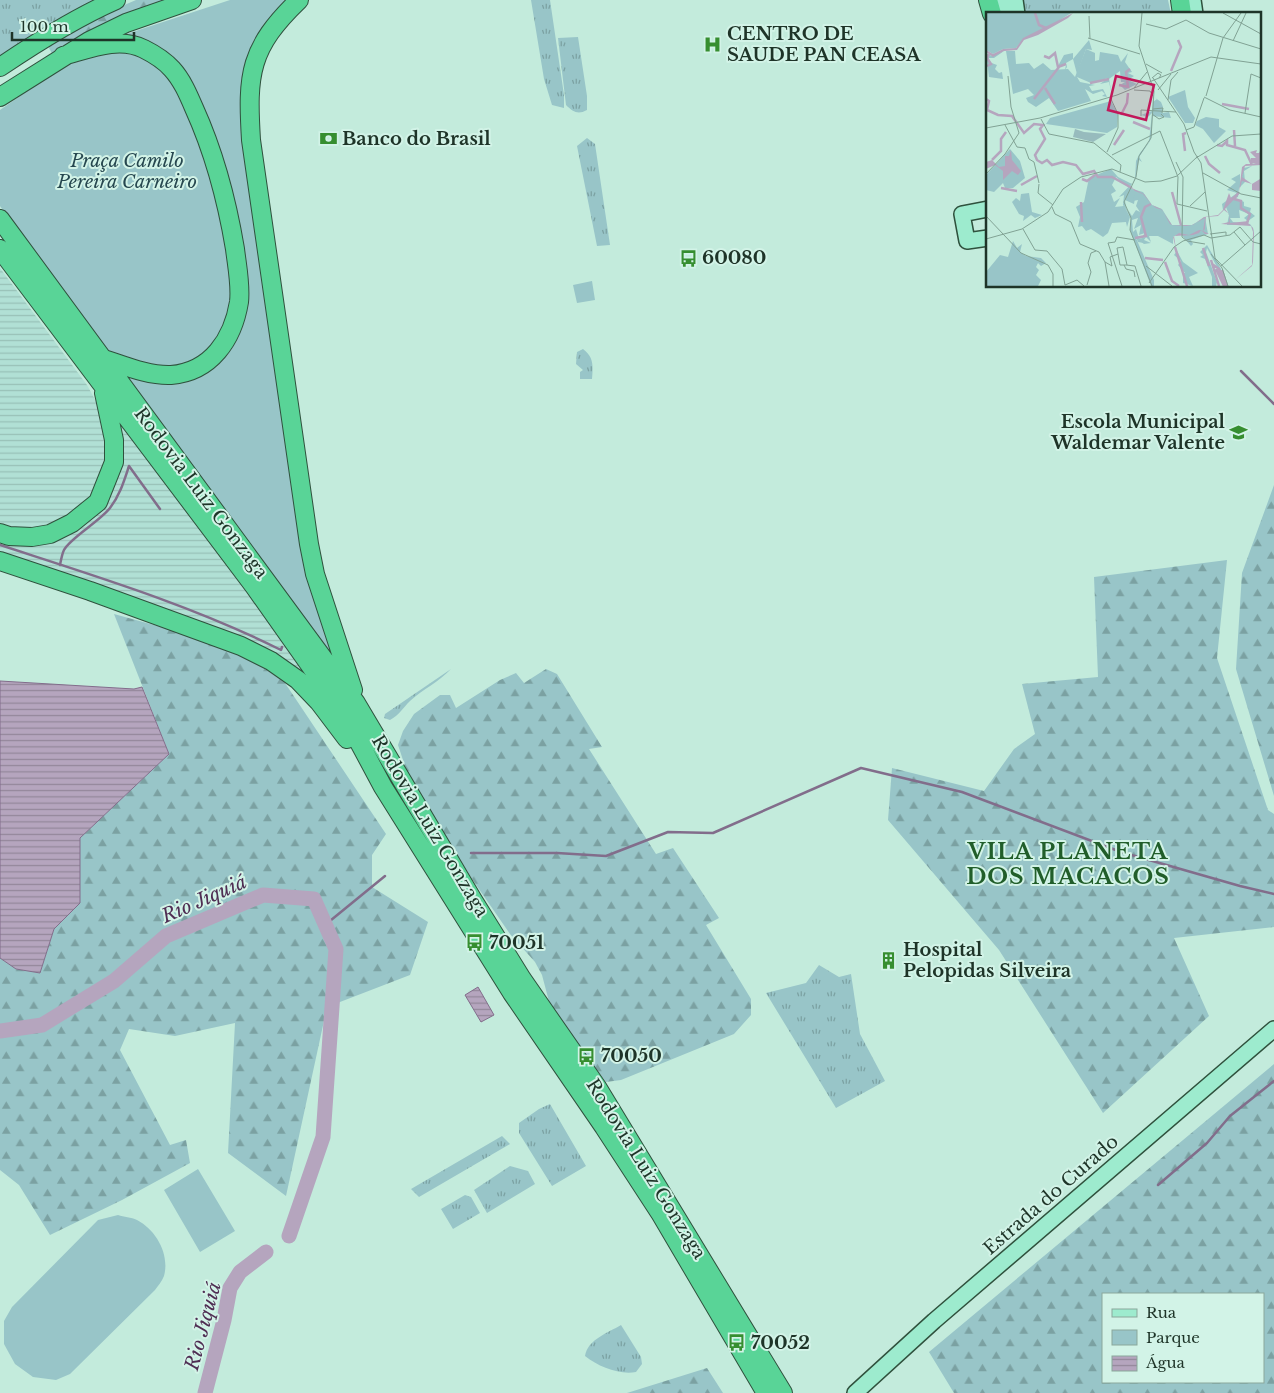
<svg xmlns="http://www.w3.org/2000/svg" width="1274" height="1393" viewBox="0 0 1274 1393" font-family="'Libre Baskerville',serif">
  <defs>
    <pattern id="farmland-rules" width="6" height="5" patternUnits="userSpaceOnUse" patternTransform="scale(1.25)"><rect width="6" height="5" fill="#b1e0d5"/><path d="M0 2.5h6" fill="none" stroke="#98c1b7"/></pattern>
    <pattern id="grass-tufts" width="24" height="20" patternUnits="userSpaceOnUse" patternTransform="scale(1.25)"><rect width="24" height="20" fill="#98c5c8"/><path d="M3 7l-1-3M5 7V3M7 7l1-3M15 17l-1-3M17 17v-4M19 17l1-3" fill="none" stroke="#7ba1a2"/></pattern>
    <pattern id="forest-firs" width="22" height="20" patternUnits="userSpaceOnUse" patternTransform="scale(1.25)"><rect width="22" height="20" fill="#98c5c8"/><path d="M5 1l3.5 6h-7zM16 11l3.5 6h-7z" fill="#7ba1a2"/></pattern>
    <pattern id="water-rules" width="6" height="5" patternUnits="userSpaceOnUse" patternTransform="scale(1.25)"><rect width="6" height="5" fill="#b5a5be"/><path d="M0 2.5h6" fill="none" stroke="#93879a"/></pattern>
  </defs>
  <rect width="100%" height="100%" fill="#c3ebdc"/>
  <path fill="url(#farmland-rules)" d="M0,268L87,385L105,418L109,469L83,511L46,530L0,529Z
    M120,421L294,647L315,688L68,578L0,552V540L83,522Z"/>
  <path fill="url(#grass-tufts)" d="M0,0H119L0,73Z
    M531,0H550L564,95V108L552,105L544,79Z
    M985,0H1168L1171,14H988Z
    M578,37L587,96V110C578,115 573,112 566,105L558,38Z
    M587,138L595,144L610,245L597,246L577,146Z
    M583,349C594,357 593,366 592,379H580V372L583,370L576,364L577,352Z
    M451,669C439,682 423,689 410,701C403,708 399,715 390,720L384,718L385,714Z
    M819,965L839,977L851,974L860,1034L885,1081L836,1108L766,993L806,983Z
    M550,1104L586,1166L552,1186L519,1133V1123L539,1109Z
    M502,1136L510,1144L419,1197L411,1189Z
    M510,1166L528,1171L535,1184L487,1213L474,1190Z
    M465,1195L471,1197L480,1213L453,1229L441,1209Z
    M621,1325L641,1357L642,1364L636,1372C619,1375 599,1367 585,1356C588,1339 608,1333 621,1325Z"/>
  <path fill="url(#forest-firs)" fill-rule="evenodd" d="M136,0H189L55,59L49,48L50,44L115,9Z
    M1274,485V796L1236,669L1242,573Z
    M1227,560L1217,658L1268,810L1274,814V927L1174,938L1209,1016L1103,1113L999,950L888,820L892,768L984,791L1014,749L1035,734L1022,684L1098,677L1094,577Z
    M114,614L234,647L285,683L386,834L372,855V887L428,922L410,975L327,1007L286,1196L228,1153L235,1023L175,1036L129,1029L120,1050L170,1145L186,1140L190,1163L122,1200L50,1235L19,1185L0,1170V958L16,969L40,973L54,929L80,903V838L169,754Z
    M546,669L557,674L602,747L589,749L656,854L673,848L719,918L706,925L751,999V1015L734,1034L621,1080L606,1082L551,1009L542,975L535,962L510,934L472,879L408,775L398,745L403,731L414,714L440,695H450L456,708L500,680L516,673L524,683Z
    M1274,1064V1393H954L929,1352ZM1103,1294H1263V1382H1103Z
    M707,1368L723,1393H627Z"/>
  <path fill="#98c5c8" d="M230,0H292L249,70L305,537L355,689L108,358L0,206V110L93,45Z
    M592,281L595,300L577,303L573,285Z
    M198,1169L235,1231L200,1252L164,1190Z
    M118,1215C124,1217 131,1217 137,1220C156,1230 170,1254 164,1276C162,1281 158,1286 155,1290L70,1374L56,1380L33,1377L15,1364L4,1344V1321L12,1307L98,1220Z"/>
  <path fill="url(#water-rules)" stroke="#826d8b" d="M0,681L134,689L142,687L169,754L80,838V903L54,929L40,973L16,969L0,958Z
    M478,987L494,1015L481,1022L465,995Z"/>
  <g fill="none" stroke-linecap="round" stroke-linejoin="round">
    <path stroke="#826d8b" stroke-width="2.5" d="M1241,371L1274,404
      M0,545C95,576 191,605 281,650L282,647
      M60,565C61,560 62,554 64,550C70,538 99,522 110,508C120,495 124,481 129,466L160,509
      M471,853H557L606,856L668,832L713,833L861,768L962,792L1121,852L1240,886L1274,894
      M325,925L385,876
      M1158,1185L1207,1143L1230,1116L1274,1081"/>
    <path stroke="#b5a5be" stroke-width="15" d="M0,1031L42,1025L114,981L166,936L263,895L314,899L336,949L323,1137L289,1236
      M205,1393L224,1320L230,1288L240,1272L266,1252"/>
    <defs>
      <path id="major" d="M1001,0L1003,14
        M1015,0L1017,14
        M1193,0L1195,14
        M988,209L962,214L967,241L988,238
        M855,1393L934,1321L1274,1029"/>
      <path id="highway" d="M299,0C249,48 247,74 251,140L309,544L315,574L353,690
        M988,0L992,14
        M1180,0L1182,14
        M63,56C89,49 119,36 144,49C154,54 164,60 172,69C182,80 188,94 194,108C214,152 227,201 235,249C237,266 241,285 239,302C233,339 211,372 171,375C148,376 123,365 101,358
        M0,67C37,42 75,18 116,0
        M0,97L89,41L126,23L192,0
        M0,219L356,703L473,900L522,979L597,1087L783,1393
        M0,249L254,586L331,695L345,716L383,787L512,993L604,1127L660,1213L766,1393
        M0,533L9,536L32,537L50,534L72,523L98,502L114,462V440L104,393
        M0,561L90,591L241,646L271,661L298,680L319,702L347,739"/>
    </defs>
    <use href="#major" stroke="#2f513d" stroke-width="18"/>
    <use href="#highway" stroke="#2f513d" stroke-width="20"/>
    <use href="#major" stroke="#9debce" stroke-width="15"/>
    <use href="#highway" stroke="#59d497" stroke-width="18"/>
  </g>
  <defs>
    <symbol id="hospital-bare" viewBox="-9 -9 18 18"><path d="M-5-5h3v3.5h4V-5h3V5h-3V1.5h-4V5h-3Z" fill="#368e30" stroke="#d2f3e7" stroke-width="2.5" paint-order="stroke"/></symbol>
    <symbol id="bank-bare" viewBox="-9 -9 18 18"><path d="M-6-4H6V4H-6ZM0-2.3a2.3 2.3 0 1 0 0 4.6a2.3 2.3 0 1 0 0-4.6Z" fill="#368e30" stroke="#d2f3e7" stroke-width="2.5" paint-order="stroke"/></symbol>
    <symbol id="bus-bare" viewBox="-9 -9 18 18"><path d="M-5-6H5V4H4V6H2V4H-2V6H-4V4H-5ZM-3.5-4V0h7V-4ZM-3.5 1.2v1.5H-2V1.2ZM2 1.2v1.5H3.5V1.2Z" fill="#368e30" stroke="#d2f3e7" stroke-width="2.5" paint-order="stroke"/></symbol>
    <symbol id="school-bare" viewBox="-9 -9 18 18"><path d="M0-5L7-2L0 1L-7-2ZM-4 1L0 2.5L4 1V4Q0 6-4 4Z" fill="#368e30" stroke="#d2f3e7" stroke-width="2.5" paint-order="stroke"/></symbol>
    <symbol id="building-bare" viewBox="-9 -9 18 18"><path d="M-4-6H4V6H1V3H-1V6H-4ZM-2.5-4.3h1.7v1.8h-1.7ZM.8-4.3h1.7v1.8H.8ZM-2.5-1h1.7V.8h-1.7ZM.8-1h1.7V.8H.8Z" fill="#368e30" stroke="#d2f3e7" stroke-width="2.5" paint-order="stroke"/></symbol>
  </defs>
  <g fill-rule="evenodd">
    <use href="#hospital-bare" x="700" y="32" width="25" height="25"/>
    <use href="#bank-bare" x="316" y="126" width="25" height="25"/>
    <use href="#bus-bare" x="676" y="246" width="25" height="25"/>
    <use href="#school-bare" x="1226" y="420" width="25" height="25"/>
    <use href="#bus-bare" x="462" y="930" width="25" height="25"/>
    <use href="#building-bare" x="876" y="948" width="25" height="25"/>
    <use href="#bus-bare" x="574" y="1044" width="25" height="25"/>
    <use href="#bus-bare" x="724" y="1330" width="25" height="25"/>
  </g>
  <g text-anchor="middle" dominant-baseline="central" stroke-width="4" stroke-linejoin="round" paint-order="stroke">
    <g font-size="18" font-weight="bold" fill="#1e3428" stroke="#d2f3e7" text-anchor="start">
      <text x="727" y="34">CENTRO DE<tspan x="727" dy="21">SAUDE PAN CEASA</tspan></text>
      <text x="342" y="139">Banco do Brasil</text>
      <text x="702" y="258">60080</text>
      <text x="1225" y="422" text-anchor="end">Escola Municipal<tspan x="1225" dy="21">Waldemar Valente</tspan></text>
      <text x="489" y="943">70051</text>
      <text x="903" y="950">Hospital<tspan x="903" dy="21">Pelopidas Silveira</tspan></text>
      <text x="601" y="1056">70050</text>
      <text x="751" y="1343">70052</text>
    </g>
    <g font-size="18" font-style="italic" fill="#26474f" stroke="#d2f3e7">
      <text x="127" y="161">Praça Camilo<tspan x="127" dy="21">Pereira Carneiro</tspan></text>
    </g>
    <g font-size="18" fill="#1e3428" stroke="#d2f3e7">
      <text transform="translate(201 493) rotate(53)">Rodovia Luiz Gonzaga</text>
      <text transform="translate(430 826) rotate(59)">Rodovia Luiz Gonzaga</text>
      <text transform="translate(646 1169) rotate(58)">Rodovia Luiz Gonzaga</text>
      <text transform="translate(1051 1195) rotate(-41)">Estrada do Curado</text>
    </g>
    <g font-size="19" font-style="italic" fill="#4f2e53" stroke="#d2f3e7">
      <text transform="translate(204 899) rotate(-24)">Rio Jiquiá</text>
      <text transform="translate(203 1326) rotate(-75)">Rio Jiquiá</text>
    </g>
    <g font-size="22" font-weight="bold" letter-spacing="1" fill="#215e2a" stroke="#d2f3e7">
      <text x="1068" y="851">VILA PLANETA<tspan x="1068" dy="25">DOS MACACOS</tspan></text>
    </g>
  </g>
  <g transform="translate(986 12)">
    <rect width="275" height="275" fill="#c3ebdc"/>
    <path d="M103,28L106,38L100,37L91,62L87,47L80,51L81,55L79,58L80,53L72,54L78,43L87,41V47ZM199,78L202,95L209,106L207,111H199L182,85ZM168,85L175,90L177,95L176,101L183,100L185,106L166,104V122L164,129L162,132L153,145L156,150L153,148L150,165L144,175L150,180L148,192L139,188L140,196L144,204L142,198L146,204L150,198L152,201V206L146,208L147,220L150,217L153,227L160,225L158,228L165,231L158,232L150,226L168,268V274H165L144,218L145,206L137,193L138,183L133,185L149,168L150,149L154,141L163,130L166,101L162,105L155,103L166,99L167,87V90L171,87ZM221,233L235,257L241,274L221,236L220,240L231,270L230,274H226V265L219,247L214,245L217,243L214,240Z" fill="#98c5c8"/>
    <path d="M0,1H85L55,20L38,26L30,36L17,37L7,42L0,38ZM100,37L109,41V49L113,48L114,40L132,43L135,50L142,41L139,50L146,60L142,61L148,64L142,68L151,72L139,78L134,73L139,70H135L134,59L123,67L126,83L123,70L114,72L122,66L105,71L91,65L94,70L109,73L103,74L106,79L117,77L121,85L116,84L119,82L116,79L107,82L99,77L105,89L72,99L63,86L50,95L42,90L40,86L48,83L42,77L27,82L20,39H29L30,52L43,51L48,57L57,51L65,58L82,57L89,65ZM18,39L8,46H3V50L11,53L13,49L9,57L13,61L16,60L17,67L3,65L0,41L6,44ZM125,89L132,102L131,115L121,121L60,112L64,106ZM24,137L34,149L39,166L27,176H19L17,171L8,180L0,178V163ZM266,154L258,159L259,170L253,176L252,185L249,186L258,190V194L265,196L264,200L269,204L262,209L258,206L263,202L253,198L254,206H244L247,210L264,212L267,216L268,222L266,215L263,213H241L243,203L240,195L237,198L236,192L251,181L241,178L250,170L245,167L254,162V171L258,156ZM125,157L132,165L146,172L142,175L130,165L126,173L130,179L125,182L128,190L134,186L129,195L138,194L144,205L141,215L140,210L126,211L122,221L117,225L105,217L100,219L96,214L92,215L94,205L90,195L98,190L103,166ZM146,177L157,180L166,193L176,197L186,213H206L219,205L222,222L205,228L207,232L205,234L194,221L187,225V232L172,224H163L165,230L160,225L152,227L158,231L152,230L150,225L155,226L159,221L153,223L155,213L148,217L152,206L150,198L154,200L150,194L152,188L147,189L149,180ZM43,181L46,200L56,203L49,206L45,203L37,209L38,204L33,202L26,190L30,186L34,189L35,182ZM27,229L31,236L36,232L34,240L40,244L55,246L60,251L55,254L52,251L50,255L53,258L50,263L55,268L52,274H0V260L14,243L22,245ZM191,239L197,250L212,261L203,265L207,274L197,271V261H199L192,253L195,249L188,243Z" fill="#98c5c8"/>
    <path d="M89,117L98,120L120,122L107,130L87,125Z" fill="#97bbbd"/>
    <path d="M220,105L233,107V115L240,119L228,131L217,117L209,113L211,109Z" fill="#98c5c8"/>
    <path d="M87,1L82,6L52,23L38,28L31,38L18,39L7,45L0,40V38L7,42L17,37L30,36L37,26ZM275,137V153L259,154L256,165L266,172L274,167L275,179L266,178V172L256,169L252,183L239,197L242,201L243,203L244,211L263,209L262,211L267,216L268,221L267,250L266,254L249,268L266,253L267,220L265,214L235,212L243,210V202L238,198L232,204L220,205L219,214V217L217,219L223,222H219L215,218L213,221L207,223L188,224L190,237L187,225L193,221L203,223L213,218H215L217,219L219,206L206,213L200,214L186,213L184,212L176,198L170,196L166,193L157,182L149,179L144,175L158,182L166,193L175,197L186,213H207L218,205L232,203L237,198L243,181L245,186L253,180L256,155L260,152H270L265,151V146H270L264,140L271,138L270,141H273ZM25,138L26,148L35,159L32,163L26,159L17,168V159L9,153L0,157V150L6,148L13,155L19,154V144H23Z" fill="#b5a5be"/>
    <path fill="none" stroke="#b5a5be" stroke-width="2.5" d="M49,1L53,13L60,16M58,44L63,46L69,41L72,55L80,52M1,54L5,52L1,46L3,42M185,59L195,35L192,28M104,71L123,67M133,73L142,75L140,60L144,57M59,76L69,92M0,87L3,89L1,98L12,103L26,104L38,121L48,112L57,113L54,117L59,127L49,143L51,148L56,151L61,148L66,153L77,150L90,153L97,162L108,159L112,165H126L146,176M48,87L73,55M236,92L263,97M135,103L141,91L142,81M147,110L164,117M248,118L249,134M128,133L138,118M231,133L236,134L241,129V133L259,138L266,153M199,139L197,122L200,121M219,144L223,152L234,161M6,148L15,139V127L20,120M96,167L101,169L109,163M35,173L51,164M15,176L31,179M186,180L195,213M253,180L248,187L255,189V196L264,202L261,211M95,190L96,210M149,226L160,224L155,205L159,195L165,192M189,235L201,274M217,236L223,254M159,246L177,248M225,248L233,274M179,250L186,269L193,274M226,252L233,257L239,274M230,257L238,274M236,258L241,274"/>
    <path fill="none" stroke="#81a294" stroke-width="1" d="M156,1L153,34L168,79L165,126L153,144L150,165L138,190L145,206L144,218L166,274M237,1L275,22M103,4L104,27M160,12L180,17L200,8L223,21L275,37M102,26L154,42M247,29L260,1M160,52L176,61M166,66L172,61L175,63L173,66M167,66L198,112L208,140L215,151L229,246L256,274M148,76L161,60M148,78L164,79L167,84M172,78L185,62M220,84L237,26L255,1M218,85L244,98L275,105M182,88L185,68L192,60M167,97L177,96L176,101M259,101L265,62L275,66M166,102L173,107L178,105L175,102M155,104V98L190,100M55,107L63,122L108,131L135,153L134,160M19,113L31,135L39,136L43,147L48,150L53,171M0,116L54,106L131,83L225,45L275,52M200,118L208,115L218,86M121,140L132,116V102L124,85M126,143L174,119L192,165L191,192L221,199M210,146L246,124L275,122M190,150L197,165L196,225L201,229L219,232M217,161L255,182L275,186M0,162L19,142L33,121L25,95L22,64M53,172L52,181L67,193M204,194L219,180M66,195L69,202L85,210L94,232L113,240L119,250L126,254L124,245L132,242M0,204L35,241L62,253L67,262V274M37,217L49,238L61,239L76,257L79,273L91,268L98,274M248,220L259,233M224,222L240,220V223M0,227L36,217L62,200L77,177L95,165L126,157L159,170L175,169L191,164L212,144M225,242L236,256L242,274M119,250L123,274M138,253L140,257L148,259L149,265M141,253L137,235L131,236L134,253H140L149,254L155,274M160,254L186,274M235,254L275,219M163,271L188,235L197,229L218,223L225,226L244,223L254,215L267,230L275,232M101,273L105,260L102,251L105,241L110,239M136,274L122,231L129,230L131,225L149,228"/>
    <path fill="#c2185b" fill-opacity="0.15" stroke="#c2185b" stroke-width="2.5" d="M130,64L168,73L160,108L122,98Z"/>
    <rect width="275" height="275" fill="none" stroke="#1e3428" stroke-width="2.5"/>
  </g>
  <rect x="1102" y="1293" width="162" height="90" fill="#d2f3e7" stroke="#8aa79b"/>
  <rect x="1112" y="1309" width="25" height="8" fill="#9debce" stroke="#8aa79b"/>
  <text x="1146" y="1318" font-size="15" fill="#1e3428">Rua</text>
  <rect x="1112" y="1330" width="25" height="15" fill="#98c5c8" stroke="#8aa79b"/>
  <text x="1146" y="1343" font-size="15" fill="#1e3428">Parque</text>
  <rect x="1112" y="1356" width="25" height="15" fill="url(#water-rules)" stroke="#8aa79b"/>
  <text x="1146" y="1368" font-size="15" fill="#1e3428">Água</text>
  <path d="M12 32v8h122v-8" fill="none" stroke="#1e3428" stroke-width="2.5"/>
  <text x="20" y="32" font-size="15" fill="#1e3428" stroke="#d2f3e7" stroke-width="4" paint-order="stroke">100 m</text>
</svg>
